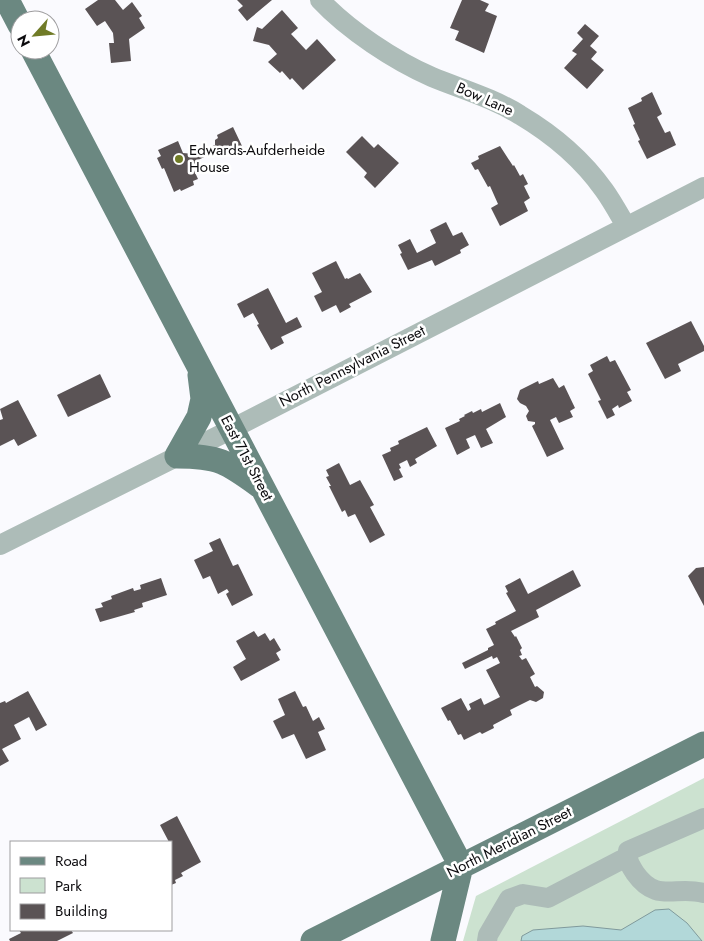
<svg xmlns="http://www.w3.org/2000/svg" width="704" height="941" viewBox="0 0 704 941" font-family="Jost,sans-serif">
  <rect width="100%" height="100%" fill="#fafafe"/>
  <path fill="#cce2d0" d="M704,778V941H463L476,896Z"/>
  <path fill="#b2d8d9" stroke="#809a9c" d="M669,909L687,923L702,941H521L522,936L533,930L583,926L621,930L655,910Z"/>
  <path fill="#5a5355" d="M98,0H115L123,10L132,2L142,16L139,18L145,28L129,39L131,61L111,63L109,43H114L113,33L105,21L97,26L85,9Z
    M237,0H272L247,21L238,10L243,6Z
    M462,0H480L489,4L485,11L497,16L484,53L455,40L459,31L450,28Z
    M282,10L298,28L291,34L306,50L317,39L336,60L303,90L292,78L290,80L282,71L280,73L268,62L277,54L269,45L253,41L257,27L262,29Z
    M585,24L599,36L590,46L597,52L591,59L604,70L587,89L564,68L577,54L572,51L583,39L577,33Z
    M652,92L662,114L657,117L665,133L670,131L676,145L647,159L638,141L640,140L633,125L635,124L628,108L642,101L641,98Z
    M233,127L242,146L227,153L225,151L221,153L217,151L198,160L196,164L192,166L198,179L193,181L194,185L181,191L180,189L174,192L164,168L162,169L157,158L161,156L158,150L178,141L183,153L194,154L215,145V140L218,138L217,135Z
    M362,136L374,148L378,144L399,163L375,188L364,177L367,173L346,152Z
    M500,146L513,166L514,165L520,176L523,174L528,184L524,186L530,198L524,202L528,211L500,226L491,208L498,204L490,186L488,187L478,169L475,170L471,163L479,159L478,156Z
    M446,222L453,236L462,232L469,245L460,250L461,253L435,266L432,260L408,270L400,254L402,253L398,245L410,239L417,253L436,243L430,230Z
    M336,261L345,279L347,278L348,279L360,273L372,292L349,304L351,307L340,313L336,305L322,312L314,296L322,292L312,273Z
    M268,288L286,323L297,317L302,327L281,337L284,343L271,350L257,325L259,324L253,313L244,318L237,304Z
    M691,321L704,346V351L678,364L681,371L665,379L646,343Z
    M607,356L610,362L615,360L631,390L627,392L632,401L619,408L618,405L612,409L615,415L607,419L598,401L601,400L588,374L593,371L590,365Z
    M100,374L111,397L68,417L57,395Z
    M553,378L559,388L564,385L575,408L570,411L573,417L559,423L556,417L550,420L564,449L547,457L532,426L535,424V422L528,421L526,416L529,411L526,406L520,403L517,399L520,390L538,381L539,384Z
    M18,400L37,436L18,446L14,439L0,446V420L3,419L0,409Z
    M500,403L506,417L486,429L493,443L481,448L475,435L466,439L470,448L457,455L445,428L460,421L459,419L465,416L464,415L472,411L473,413L481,409L482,412Z
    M427,427L437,446L415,459L417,463L410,467L407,460L399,464L401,468L399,469L403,477L394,481L382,455L391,451L390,448L399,444L398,441Z
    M339,463L350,485L360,480L374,505L370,507L385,535L370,543L355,514L348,517L345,510L342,512L329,486H331L326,477L329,476L326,470Z
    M220,538L233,566L238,564L253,595L232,606L226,594L229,592L227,589L218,594L210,576L203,579L194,560L213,551L209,543Z
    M704,567V606L688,576L696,568Z
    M573,570L581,586L536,610L539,617L511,631L515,637L516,636L522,648L520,650L522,655L519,656L522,660L526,658L535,674L530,677L535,687L537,686L544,692L543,698L536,702L530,700L510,710L512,715L493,725L494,728L482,734L480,732L464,740L461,734L458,735L450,720L448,721L441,708L461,698L468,711L471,709L469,704L481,698L484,705L500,697L486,670L500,663L497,657L493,659L492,656L465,669L462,663L488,650V648L494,645L486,629L496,624L495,622L516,611L506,593L508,592L505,586L520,578L528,594Z
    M161,578L167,595L142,603L143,607L134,610L135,612L100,622L95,609L103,607L101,603L112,599L111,596L133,588L134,591L141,589L140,585Z
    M254,631L258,637L265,633L270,641L274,638L281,650L276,653L280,660L241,681L233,667L246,659L236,641Z
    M28,691L47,725L36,731L29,717L14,725L21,739L2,749L9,761L0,766V703L5,701L6,703Z
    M295,691L303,707L306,706L313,721L319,717L325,729L318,732L326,750L306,759L294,734L282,739L273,721L285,715L278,699Z
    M177,816L201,862L181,873L183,876L175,880L176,883L171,885V842H169L160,825Z
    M19,930H71L73,933L57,941H10L9,939L21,933Z"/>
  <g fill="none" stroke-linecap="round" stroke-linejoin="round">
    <path stroke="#adbcb8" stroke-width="20" d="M320,0C348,30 395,61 432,77C461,89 493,98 520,115C552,134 582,159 604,190C612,201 619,214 626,226
      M0,545L218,436L704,187
      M704,818L628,851C627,861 630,865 635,873C657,904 675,885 704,893
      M487,941L488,935L509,899L523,894L548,898L621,860L627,861"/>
    <path stroke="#6b8881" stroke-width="25" d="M7,0L20,25
      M33,50L461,866
      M200,375L203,399L199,417L177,456C219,456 227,462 260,486
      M313,941L704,744
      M443,941L461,866"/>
  </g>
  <circle fill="#707b27" stroke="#fff" stroke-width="2" cx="179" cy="159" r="5"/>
  <g text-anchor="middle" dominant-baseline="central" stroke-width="5" stroke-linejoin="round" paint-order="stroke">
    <g font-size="15" fill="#0c0b0e" stroke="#fff">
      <text transform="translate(485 99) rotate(24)">Bow Lane</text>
      <text transform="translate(352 366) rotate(-27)">North Pennsylvania Street</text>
      <text transform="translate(247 458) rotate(62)">East 71st Street</text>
      <text transform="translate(509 842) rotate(-27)">North Meridian Street</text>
    </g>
    <g font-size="15" fill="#0c0b0e" stroke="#fff" text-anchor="start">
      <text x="189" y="150">Edwards-Aufderheide<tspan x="189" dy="17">House</tspan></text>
    </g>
  </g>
  <rect x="10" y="841" width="162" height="90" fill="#ffffff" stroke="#9e9d9f"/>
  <rect x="20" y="857" width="25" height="8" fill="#6b8881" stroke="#9e9d9f"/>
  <text x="55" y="866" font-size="15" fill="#0c0b0e">Road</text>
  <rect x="20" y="878" width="25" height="15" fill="#cce2d0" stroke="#9e9d9f"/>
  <text x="55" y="891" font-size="15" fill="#0c0b0e">Park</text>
  <rect x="20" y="904" width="25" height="15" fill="#5a5355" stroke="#9e9d9f"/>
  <text x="55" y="916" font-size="15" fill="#0c0b0e">Building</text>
  <g transform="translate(35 35) rotate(243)"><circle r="24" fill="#ffffff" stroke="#9e9d9f"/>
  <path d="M0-4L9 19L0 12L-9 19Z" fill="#707b27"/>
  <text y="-8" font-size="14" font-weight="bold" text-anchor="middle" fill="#0c0b0e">N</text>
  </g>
</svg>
